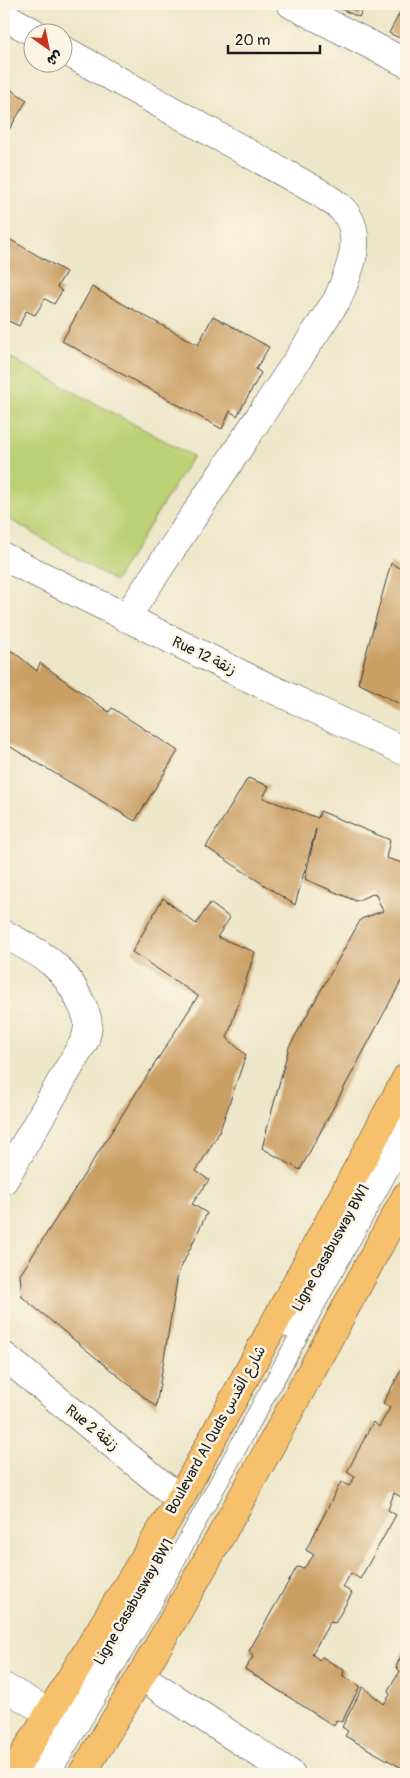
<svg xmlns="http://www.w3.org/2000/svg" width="410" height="1778" viewBox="0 0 410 1778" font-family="Pangolin,'Playpen Sans Arabic',sans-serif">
  <rect width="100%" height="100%" fill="#fcf5e5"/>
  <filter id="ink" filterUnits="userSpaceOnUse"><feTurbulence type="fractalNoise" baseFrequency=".02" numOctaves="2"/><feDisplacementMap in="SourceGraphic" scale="10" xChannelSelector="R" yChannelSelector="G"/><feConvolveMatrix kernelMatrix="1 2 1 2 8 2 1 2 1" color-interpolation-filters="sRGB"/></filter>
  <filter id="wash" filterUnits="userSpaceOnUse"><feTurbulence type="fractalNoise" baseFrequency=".0096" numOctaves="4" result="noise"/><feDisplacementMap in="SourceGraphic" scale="20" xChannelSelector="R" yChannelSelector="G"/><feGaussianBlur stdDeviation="1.12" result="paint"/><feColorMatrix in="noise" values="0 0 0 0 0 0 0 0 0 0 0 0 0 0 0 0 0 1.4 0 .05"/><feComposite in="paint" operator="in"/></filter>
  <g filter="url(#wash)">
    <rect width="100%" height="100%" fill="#ede6c8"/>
    <path fill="#bcd074" stroke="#6c7648" d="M4,354L193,456L115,581L4,516Z"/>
    <g id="blocks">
      <path fill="#ca9f64" d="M329,4H377L373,12L365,6L359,17Z
        M398,4H406V41L389,33L403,7Z
        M4,85L27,100L4,138Z
        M4,236L66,272L57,287L62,291L54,304L45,299L35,315L26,311L19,326L4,319Z
        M92,287L198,345L213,316L269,347L256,369L261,373L237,416L230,411L222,429L62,341Z
        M391,563L406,572V707L358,683Z
        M4,648L15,653L37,671L40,663L109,712L112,708L178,751L135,821L4,743V670L10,661L4,669Z
        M248,778L269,786L263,798L318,818L320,811L390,840L386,858L406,864V972L300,1170L262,1148L289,1047L361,919L383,911L375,893L356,901L305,879L316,829L295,905L206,847Z
        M163,898L196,924L210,903L230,918L217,937L255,952L227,1038L246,1055L219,1133L196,1171L209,1180L192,1204L207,1213L178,1274L156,1407L22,1297L20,1275L198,996L132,952Z
        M406,1361V1493L403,1498L394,1493L388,1510L396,1515L360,1579L351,1573L343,1587L352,1593L335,1623L330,1622L312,1654L319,1660L322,1657L344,1670L343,1676L360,1686L342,1722L336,1720L334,1726L245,1669L253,1657L249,1651L297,1567L304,1568L314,1555L306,1550L341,1482L349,1486L355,1477L347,1472L373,1422L379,1427L390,1408L383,1403Z
        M406,1645V1764L403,1763L402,1768L345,1736L348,1731L342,1727L363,1687L384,1704L390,1695L388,1691L400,1671L396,1667Z"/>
    </g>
  </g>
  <g filter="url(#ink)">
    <use href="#blocks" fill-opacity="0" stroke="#3b3a36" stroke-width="1"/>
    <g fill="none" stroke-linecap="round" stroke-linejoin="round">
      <defs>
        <path id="service" d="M287,1328L406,1112
          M31,1774L122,1624L160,1556
          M51,1774L150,1608L406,1140"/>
        <path id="minor" d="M291,4L406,63
          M4,16L33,32
          M62,49L320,193C327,198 336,203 342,209C367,235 348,274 337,300L126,618
          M4,557L249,678L406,752
          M4,934C37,952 62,962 79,999C83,1006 88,1016 88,1025C88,1030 86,1035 85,1040L4,1180
          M4,1356L180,1499
          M142,1677L291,1774
          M4,1687L50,1713"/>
        <path id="primary" d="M12,1774L180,1499L406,1078
          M82,1774C197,1586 301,1390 406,1196"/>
      </defs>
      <use href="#service" stroke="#3b3a36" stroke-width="19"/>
      <use href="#minor" stroke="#3b3a36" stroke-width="29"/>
      <use href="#primary" stroke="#3b3a36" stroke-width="29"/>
      <use href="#service" stroke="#fff" stroke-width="18"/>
      <use href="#minor" stroke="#fff" stroke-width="28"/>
      <use href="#primary" stroke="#f7c06c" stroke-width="28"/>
    </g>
  </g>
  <g text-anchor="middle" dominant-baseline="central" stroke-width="5" stroke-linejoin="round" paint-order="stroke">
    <g font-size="15" fill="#1c1c1c" stroke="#fcf5e5">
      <text transform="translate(204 656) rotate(26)">Rue 12 زنقة</text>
      <text transform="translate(331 1248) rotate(-61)">Ligne Casabusway BW1</text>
      <text transform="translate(92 1428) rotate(39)">Rue 2 زنقة</text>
      <text transform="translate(216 1430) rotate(-61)">Boulevard Al Quds شارع القدس</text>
      <text transform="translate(134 1602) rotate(-60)">Ligne Casabusway BW1</text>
    </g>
  </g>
  <rect width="410" height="1778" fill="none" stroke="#fcf5e5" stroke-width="20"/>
  <g transform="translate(48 48) rotate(147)"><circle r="24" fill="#fcf5e5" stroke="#a29e95"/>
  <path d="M0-4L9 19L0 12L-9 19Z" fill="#c8321e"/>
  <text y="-8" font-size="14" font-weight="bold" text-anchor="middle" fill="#1c1c1c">ش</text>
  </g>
  <path d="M228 45v8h92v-8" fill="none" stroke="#1c1c1c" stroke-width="2.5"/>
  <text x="235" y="45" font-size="15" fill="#1c1c1c" stroke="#fcf5e5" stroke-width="4" paint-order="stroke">20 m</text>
</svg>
